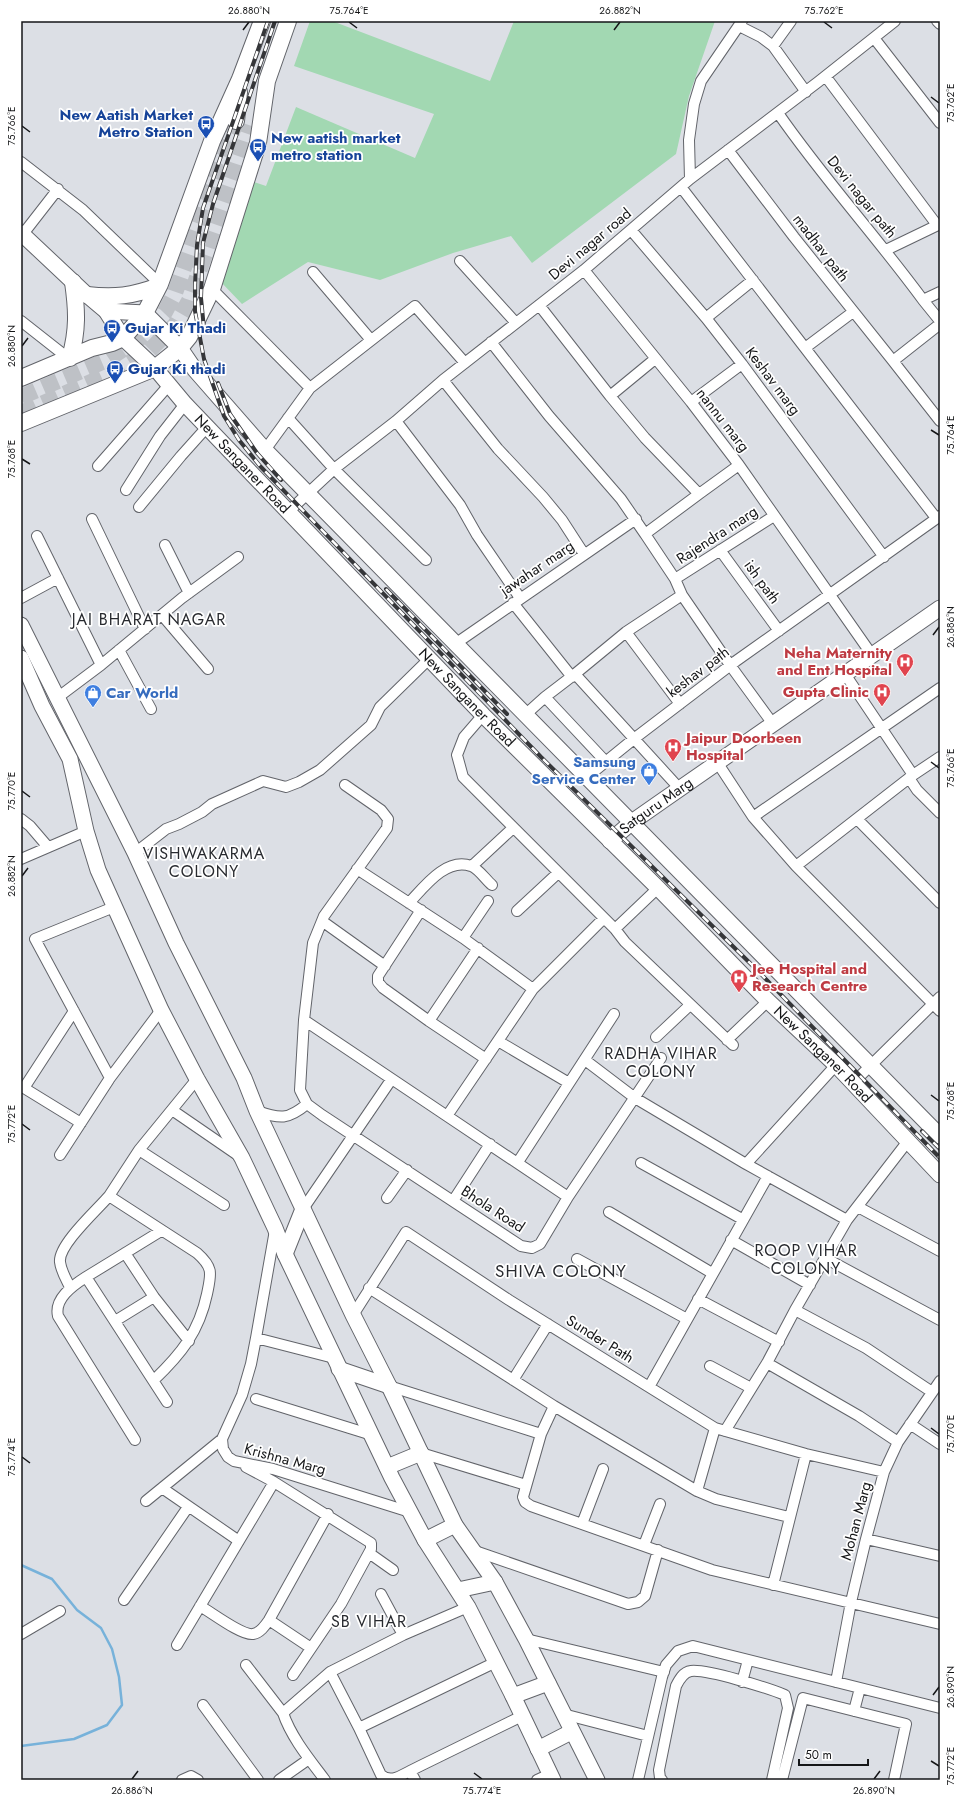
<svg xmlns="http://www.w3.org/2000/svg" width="961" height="1801" viewBox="0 0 961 1801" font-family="Jost,sans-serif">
  <rect width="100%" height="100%" fill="#dcdfe5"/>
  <path fill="#a2d8b2" d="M310,21H332L490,81L514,21H715L689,96L676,154L532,263L511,236L453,253L380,280L308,262L242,304L220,281L254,182L266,186L296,107L415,158L434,114L294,66Z"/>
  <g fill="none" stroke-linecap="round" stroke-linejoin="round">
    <path stroke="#77b2da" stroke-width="2.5" d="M21,1565L52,1579L77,1610L101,1628L112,1649L119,1677L122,1705L107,1725L74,1739L21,1746"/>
    <path stroke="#bec1c6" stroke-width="16" stroke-dasharray="16 8" stroke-linecap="butt" d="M21,397L107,360L140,338L165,312L175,293L236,121
      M21,413L116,371L150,350L175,325L189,301L249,125"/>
    <defs>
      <path id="street" d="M791,21L773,46L806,92
        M937,21L940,24
        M739,26L761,37L773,46
        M874,38L940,123
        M826,77L937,225
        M778,113C823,178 876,236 923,300
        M728,150L794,237L893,361
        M21,162L83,210L160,284
        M690,179L689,140L694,104L701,81L742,21
        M681,187L805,348L853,312
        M631,230L706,318L742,364L884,557
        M23,234L58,189
        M886,250L940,224
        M460,261L516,323
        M584,270L691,402L739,465L872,655
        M313,272L371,340
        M212,289L310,388
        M940,292L923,300L940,321
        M539,305L610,396L645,438L699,494L739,465
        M706,318L753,280
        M21,321L68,358
        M940,324L893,361L940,421
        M491,342L549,416L621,499L645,534L699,494
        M805,348L936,518
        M443,380L498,449L543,497L562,520L584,554
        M610,396L655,359
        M691,402L742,364
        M288,418L334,469L426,560
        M396,421L460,505L477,535L520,598
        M265,450L310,388L415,306L465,363
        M98,466L169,385
        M126,490L160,436L185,404
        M139,507L181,456L207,427
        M288,512L334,469L396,421L443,380L584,270L690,179L818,82L895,21
        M92,519L145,629
        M645,534L675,579L682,595L730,665L773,724
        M37,536L101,665
        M165,545L189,593
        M720,550L779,631
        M675,579L774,516
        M21,598L58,578
        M513,603L572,677
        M162,615L208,669
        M626,632L575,674L679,788
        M455,644L636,519
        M119,650L151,709
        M575,674L545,697L606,762
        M845,674L913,775
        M57,698L101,665L182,598L238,557
        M680,704L626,632L682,595
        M483,715L464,737L457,755L463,777L615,929
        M525,715L545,697
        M717,762L753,817L796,866L913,775L940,757
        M587,777L635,738L736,661L940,516
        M909,778L917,790L940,813
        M345,785L381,810L388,819L387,828L324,916L313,943L304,1020L300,1090L307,1104L322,1115L521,1246L532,1248L540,1244L568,1197L661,1058
        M753,817L940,688
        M21,819L30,826L48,847
        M857,819L940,903
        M135,853L166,829L179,824L202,812L212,804L263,781L286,787L299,782L320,770L371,725L380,707L429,659
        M21,859L86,831
        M472,866L513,828
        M796,866L940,1011
        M357,869L463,938L533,989
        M658,888L615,929L625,942L733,1045
        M409,903C424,887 446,857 471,866C478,868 486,880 492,885
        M421,910L378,976V982L383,988L429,1021
        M517,911L558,873
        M322,921L385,966
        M463,938L488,901
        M478,948L429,1021L486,1059
        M74,1011L24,1088L81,1123
        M304,1020L447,1116
        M656,1037L690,1005
        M727,1040L768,1001
        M498,1041L569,1083
        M585,1060L635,1098L746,1164
        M836,1065L746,1164L847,1220
        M110,1078L35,939L114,907
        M853,1083L940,997
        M172,1110L239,1156
        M257,1111C280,1119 288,1120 307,1104
        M139,1150L224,1205
        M60,1155L110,1078L161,1010
        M518,1162L614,1014
        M641,1163L742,1219
        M568,1197L447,1116L533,989L604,918
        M387,1198L407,1170
        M453,1201L490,1144
        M858,1207L940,1251
        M303,1209L391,1080
        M609,1212L712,1273
        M275,1230L256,1338L334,1358
        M161,1231L86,1277L167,1402
        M731,1240L810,1285
        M125,1253L154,1297L189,1341
        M825,1258L940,1320
        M577,1259L687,1319
        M86,1277C72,1286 54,1299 58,1316L135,1440
        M70,1287C66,1279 61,1271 60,1262C58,1245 97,1210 109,1196
        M369,1288L554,1406L697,1491
        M698,1299L779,1342
        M795,1310L866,1348L932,1392
        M353,1315L406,1232L509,1300L715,1428L806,1454L884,1472
        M115,1321L154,1297
        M256,1338L251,1364L242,1395L222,1439L223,1449L228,1457L234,1461L273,1469L410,1512
        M767,1363L859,1416L898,1442
        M710,1366L751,1388
        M154,1380C181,1354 199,1332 207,1294C211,1274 214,1268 197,1253L109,1196L139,1150L197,1079
        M513,1380L548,1324
        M389,1386L541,1434
        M649,1387L768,1176
        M256,1399L372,1435
        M554,1406L541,1434L523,1497L525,1502L531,1506L712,1570L940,1624
        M910,1424L940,1444
        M715,1428L697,1491L716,1499L789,1517
        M725,1431L767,1363L795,1310L847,1220L908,1141
        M421,1453L526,1485
        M246,1467L274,1482L371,1543V1549L341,1604L293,1675
        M162,1488L239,1541
        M146,1501L222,1439
        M582,1524L603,1469
        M866,1539L940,1556
        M644,1545L660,1504
        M472,1550L628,1604L638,1602L645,1596L658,1550
        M369,1553L393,1570
        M773,1585L806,1454
        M381,1594L403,1635
        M124,1600L188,1507
        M200,1606C211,1612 242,1636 253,1634C260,1633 265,1626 269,1620L328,1514
        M269,1620L311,1648
        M21,1634L60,1611
        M526,1639L664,1672
        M177,1645L274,1482
        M246,1665L283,1713
        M742,1682L748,1660
        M836,1682L851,1602L866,1539L884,1472L898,1442L940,1381
        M203,1705L258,1780
        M854,1711L860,1688
        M563,1714L648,1736
        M359,1728L330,1672L403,1635L468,1607
        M410,1771C400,1776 391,1783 381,1775L359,1728L496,1662
        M182,1780L191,1776L198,1780
        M279,1780L309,1759
        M325,1780C310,1760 291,1737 283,1713L330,1672
        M415,1780L410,1771L418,1767L522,1716
        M537,1780L550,1774
        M638,1780L662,1677L666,1665L678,1651L693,1646L940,1708
        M662,1780L660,1778L659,1770L676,1686C679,1680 683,1672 691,1671C707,1669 768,1688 785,1695L788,1708L772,1780
        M782,1780L803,1698L906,1724L894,1780"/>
      <g id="secondary">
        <path id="s1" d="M21,233L87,295L106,311L123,338L155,368L185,404L483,715L658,888L768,1001L836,1065L940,1175"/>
        <path d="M106,311L145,313L180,348L195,370L265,450L940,1136"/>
        <path d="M21,625L135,853L176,943L244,1078L257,1111L353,1315L389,1386L455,1525L495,1582L526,1639L597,1780"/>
        <path d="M21,658L42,706L70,759L86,831L98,870L161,1010L197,1079L242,1158L275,1228L285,1254L392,1478L425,1540L468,1607L513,1696L553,1780"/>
        <path id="s2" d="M610,841L632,822L662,801L940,608"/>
        <path d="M285,1254L303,1209"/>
        <path d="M339,1369L389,1386"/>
        <path d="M387,1467L421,1453"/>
        <path d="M425,1540L455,1525"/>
        <path d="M458,1590L495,1582"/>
        <path d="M513,1696L548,1683"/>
        <path d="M538,1749L571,1732"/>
      </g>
      <path id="primary" d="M236,121L239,92
        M87,295C115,298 132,296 159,286
        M70,358C78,330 77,310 73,282
        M21,378L92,348L112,343L123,338L145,313L160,284L212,141L240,79L262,21
        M21,423L155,368L180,348L189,337L212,289L258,143L267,81L288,21"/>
    </defs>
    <use href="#street" stroke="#62646a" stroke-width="12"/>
    <use href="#secondary" stroke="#62646a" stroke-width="17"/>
    <use href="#primary" stroke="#62646a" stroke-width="18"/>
    <use href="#street" stroke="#fff" stroke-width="10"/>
    <use href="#secondary" stroke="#fff" stroke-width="15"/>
    <use href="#primary" stroke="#fff" stroke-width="16"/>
    <defs>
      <path id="rail" d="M268,21L203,208L197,245L195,285V311L204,359L224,416L239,440L260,466L541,757L757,970L940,1158
        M204,329L201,298L203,243L213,204L275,21
        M218,383L230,414L257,453L281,480
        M386,589L507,714
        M922,1131L940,1149"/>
    </defs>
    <use href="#rail" stroke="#353639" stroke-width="4"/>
    <use href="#rail" stroke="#fff" stroke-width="2.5" stroke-dasharray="8" stroke-linecap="butt"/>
  </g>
  <path fill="none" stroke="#151618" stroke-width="1.5" d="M349,22L357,28M824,22L832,28M243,30L249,22M614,30L620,22M931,97L939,103M22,126L30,132M22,346L28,338M931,430L939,435M22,459L30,464M933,635L939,627M931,762L939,768M22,791L30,797M22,876L28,868M931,1095L939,1101M22,1124L30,1130M931,1428L939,1434M22,1457L30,1463M933,1695L939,1687M931,1761L939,1766M474,1773L482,1779M132,1779L138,1771M874,1779L880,1771"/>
  <defs>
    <symbol id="bus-pin" viewBox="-11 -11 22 30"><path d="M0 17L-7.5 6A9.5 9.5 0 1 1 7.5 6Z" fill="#1a4fb4" stroke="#fff"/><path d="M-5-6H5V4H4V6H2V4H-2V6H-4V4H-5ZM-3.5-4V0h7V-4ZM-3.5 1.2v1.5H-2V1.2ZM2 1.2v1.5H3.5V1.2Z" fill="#fff"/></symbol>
    <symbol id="hospital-pin" viewBox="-11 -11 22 30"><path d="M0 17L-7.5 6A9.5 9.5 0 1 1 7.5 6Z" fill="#e0444e" stroke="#fff"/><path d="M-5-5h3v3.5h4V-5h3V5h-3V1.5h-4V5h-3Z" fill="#fff"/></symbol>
    <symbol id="shop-pin" viewBox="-11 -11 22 30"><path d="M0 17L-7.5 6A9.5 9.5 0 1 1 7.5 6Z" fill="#3f7fe0" stroke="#fff"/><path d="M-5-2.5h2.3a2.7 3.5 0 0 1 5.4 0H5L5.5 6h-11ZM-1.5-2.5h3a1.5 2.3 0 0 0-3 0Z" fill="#fff"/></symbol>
  </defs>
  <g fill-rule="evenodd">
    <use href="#bus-pin" x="196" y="114" width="20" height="27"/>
    <use href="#bus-pin" x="248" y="137" width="20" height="27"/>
    <use href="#bus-pin" x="102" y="318" width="20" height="27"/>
    <use href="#bus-pin" x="105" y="359" width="20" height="27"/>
    <use href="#hospital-pin" x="895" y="652" width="20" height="27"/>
    <use href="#hospital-pin" x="872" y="682" width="20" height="27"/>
    <use href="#shop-pin" x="83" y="683" width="20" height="27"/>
    <use href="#hospital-pin" x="663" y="737" width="20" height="27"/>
    <use href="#shop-pin" x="639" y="761" width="20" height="27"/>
    <use href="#hospital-pin" x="729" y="968" width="20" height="27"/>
  </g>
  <g text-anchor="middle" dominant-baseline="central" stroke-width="3.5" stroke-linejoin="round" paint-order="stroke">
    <g font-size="15" font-weight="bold" fill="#164399" stroke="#fff" text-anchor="start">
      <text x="193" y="115" text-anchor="end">New Aatish Market<tspan x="193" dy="17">Metro Station</tspan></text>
      <text x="271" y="138">New aatish market<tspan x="271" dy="17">metro station</tspan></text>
      <text x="125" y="328">Gujar Ki Thadi</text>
      <text x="128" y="369">Gujar Ki thadi</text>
    </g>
    <g font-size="15" fill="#151618" stroke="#fff">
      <text transform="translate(862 197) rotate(51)">Devi nagar path</text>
      <text transform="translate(590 244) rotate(-40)">Devi nagar road</text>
      <text transform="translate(821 248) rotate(52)">madhav path</text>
      <text transform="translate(773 381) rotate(53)">Keshav marg</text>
      <text transform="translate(723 420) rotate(52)">nannu marg</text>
      <text stroke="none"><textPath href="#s1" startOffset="321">New Sanganer Road</textPath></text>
      <text transform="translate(717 535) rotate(-33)">Rajendra marg</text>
      <text transform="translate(537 568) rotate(-34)">jawahar marg</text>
      <text transform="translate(762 582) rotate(54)">ish path</text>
      <text transform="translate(698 672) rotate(-37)">keshav path</text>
      <text stroke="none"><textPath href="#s1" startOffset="645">New Sanganer Road</textPath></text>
      <text stroke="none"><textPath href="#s2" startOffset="58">Satguru Marg</textPath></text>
      <text stroke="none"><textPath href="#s1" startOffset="1149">New Sanganer Road</textPath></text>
      <text transform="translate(493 1209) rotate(33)">Bhola Road</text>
      <text transform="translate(600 1339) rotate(32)">Sunder Path</text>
      <text transform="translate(285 1459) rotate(15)">Krishna Marg</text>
      <text transform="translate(856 1521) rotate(-75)">Mohan Marg</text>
    </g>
    <g font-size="15" font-weight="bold" fill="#be3a42" stroke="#fff" text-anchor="end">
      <text x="892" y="653">Neha Maternity<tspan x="892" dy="17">and Ent Hospital</tspan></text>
      <text x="869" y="692">Gupta Clinic</text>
      <text x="686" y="738" text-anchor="start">Jaipur Doorbeen<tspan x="686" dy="17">Hospital</tspan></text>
      <text x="752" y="969" text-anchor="start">Jee Hospital and<tspan x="752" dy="17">Research Centre</tspan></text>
    </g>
    <g font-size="15" font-weight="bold" fill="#366cbe" stroke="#fff" text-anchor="start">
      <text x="106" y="693">Car World</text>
      <text x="636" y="762" text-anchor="end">Samsung<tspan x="636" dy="17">Service Center</tspan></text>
    </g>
    <g font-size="16" letter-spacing="1" fill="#282a2f" stroke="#fff">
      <text x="149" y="619">JAI BHARAT NAGAR</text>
      <text x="204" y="853">VISHWAKARMA<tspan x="204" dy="18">COLONY</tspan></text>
      <text x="661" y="1053">RADHA VIHAR<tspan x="661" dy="18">COLONY</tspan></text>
      <text x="806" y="1250">ROOP VIHAR<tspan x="806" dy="18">COLONY</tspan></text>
      <text x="369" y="1621">SB VIHAR</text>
    </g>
    <g font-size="17" letter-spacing="1" fill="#282a2f" stroke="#fff">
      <text x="561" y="1271">SHIVA COLONY</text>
    </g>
  </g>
  <rect width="961" height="1801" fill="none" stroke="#ffffff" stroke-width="44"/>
  <path d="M799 1759v6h69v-6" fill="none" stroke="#151618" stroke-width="2"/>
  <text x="805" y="1759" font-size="12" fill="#151618" stroke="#ffffff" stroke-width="3" paint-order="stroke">50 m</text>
  <rect x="22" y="22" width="917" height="1757" fill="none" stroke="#151618" stroke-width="1.5"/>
  <g font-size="10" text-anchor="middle" fill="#151618">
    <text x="249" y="14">26.880°N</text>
    <text x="349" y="14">75.764°E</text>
    <text x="620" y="14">26.882°N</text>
    <text x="824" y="14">75.762°E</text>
    <text transform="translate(950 103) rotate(-90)" y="4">75.762°E</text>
    <text transform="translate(11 126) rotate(-90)" y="4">75.766°E</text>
    <text transform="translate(11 346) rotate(-90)" y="4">26.880°N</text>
    <text transform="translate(950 435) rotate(-90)" y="4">75.764°E</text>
    <text transform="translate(11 459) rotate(-90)" y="4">75.768°E</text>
    <text transform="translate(950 627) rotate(-90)" y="4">26.886°N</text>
    <text transform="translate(950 768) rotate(-90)" y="4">75.766°E</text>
    <text transform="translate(11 791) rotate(-90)" y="4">75.770°E</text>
    <text transform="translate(11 876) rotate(-90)" y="4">26.882°N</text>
    <text transform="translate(950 1101) rotate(-90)" y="4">75.768°E</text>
    <text transform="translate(11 1124) rotate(-90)" y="4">75.772°E</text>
    <text transform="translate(950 1434) rotate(-90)" y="4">75.770°E</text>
    <text transform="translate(11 1457) rotate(-90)" y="4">75.774°E</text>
    <text transform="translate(950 1687) rotate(-90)" y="4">26.890°N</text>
    <text transform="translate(950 1766) rotate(-90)" y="4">75.772°E</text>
    <text x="132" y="1794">26.886°N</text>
    <text x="482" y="1794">75.774°E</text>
    <text x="874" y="1794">26.890°N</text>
  </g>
</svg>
